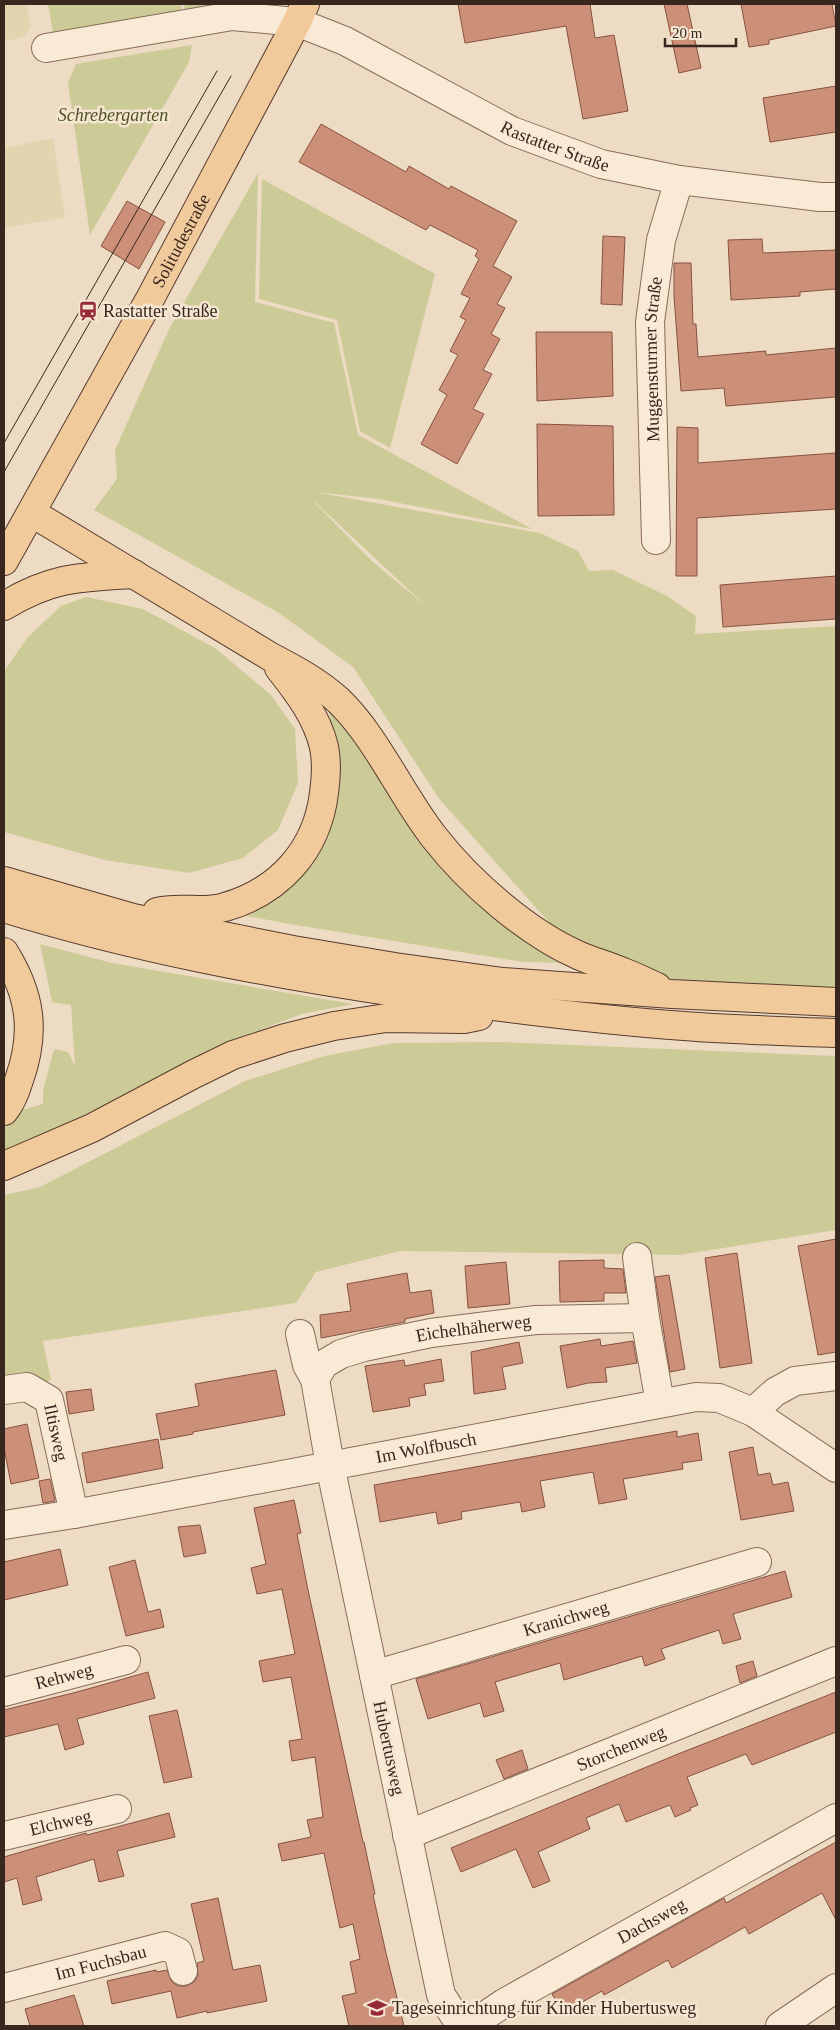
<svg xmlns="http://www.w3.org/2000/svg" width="840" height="2030" viewBox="0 0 840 2030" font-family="'Times New Roman',serif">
  <rect width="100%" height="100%" fill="#eedbc3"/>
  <path fill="#e3d4b0" d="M4,4H27L31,27L25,35L16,39L4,41Z
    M53,138L65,217L4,228V148Z"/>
  <path fill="#cccb97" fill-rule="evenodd" d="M48,4H181L182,14L53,33Z
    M184,4H242L185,14Z
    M192,45L189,62L90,235L68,83L76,64Z
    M258,173L255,302L334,323L358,435L532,529L379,499L315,492L540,533L578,551L589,571L613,570L667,596L696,616L695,634L836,626V991L672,994L579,956L440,800L353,667L279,613L94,510L117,479L115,450L170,327ZM314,502H315L427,607L372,561Z
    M262,179L435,274L390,448L360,431L337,320L259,299Z
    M86,597L143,609L215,648L271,695L295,729L298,783L278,830L243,858L189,873L105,860L4,832V671L28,637L61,606Z
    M328,709L345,722L368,754L570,963L523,962L284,923L237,914L261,902L301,877L328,838L338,799L337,747Z
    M40,944L112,963L353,1004L302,1014L233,1040L61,1128L4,1152V1129L21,1110L43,1104V1091L54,1049L68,1052L75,1066L71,1005L52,1002Z
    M499,1042L836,1056V1230L679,1255L400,1251L316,1272L296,1303L43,1341L51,1380L4,1393V1195L40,1187L245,1081L324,1056L394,1043Z"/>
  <path fill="#cc9079" stroke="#875240" d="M458,4H590L595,38L614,35L628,111L583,119L566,26L465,43Z
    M664,4H687L701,68L679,73Z
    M741,4H832L836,26L769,40V44L749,47Z
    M836,86V132L770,142L763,98Z
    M321,124L406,172L409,166L449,189L451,186L517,221L493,266L512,277L497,304L505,308L491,334L500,339L483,370L492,374L473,409L484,414L457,464L421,444L447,395L439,390L458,355L450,351L466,320L460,317L470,298L461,294L479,259L475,256L478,250L430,225L426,230L299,162Z
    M127,201L165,222L139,269L101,246Z
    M603,236L625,237L622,305L601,304Z
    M762,239L763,253L836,250V289L800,292V296L731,300L728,240Z
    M674,263H691L693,324H696L698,357L766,351V355L836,348V397L726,406L724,388L681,391L674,296Z
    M536,332H612L613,396L537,401Z
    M537,424L613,426L614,515L538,516Z
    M677,427L698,428V463L836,453V509L697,518V576H676Z
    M836,576V619L723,627L720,585Z
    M836,1239V1352L818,1355L798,1246Z
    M737,1253L752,1363L720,1368L705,1258Z
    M604,1260V1268L623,1269L626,1293H604V1301L560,1302L559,1261Z
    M506,1262L510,1304L468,1308L465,1266Z
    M407,1273L410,1293L431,1290L434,1313L405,1319V1322L321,1338L320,1315L351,1311L347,1284Z
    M669,1275L685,1369L670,1372L655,1277Z
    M600,1339L601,1346L633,1341L637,1363L605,1368L607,1382L588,1383L567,1388L560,1346Z
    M519,1342L523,1363L502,1367L506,1389L474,1394L471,1352Z
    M441,1359L444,1381L424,1384L426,1395L409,1398L410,1406L373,1412L365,1366L404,1360L405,1366Z
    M276,1370L285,1415L193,1432V1434L161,1440L156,1414L199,1406L195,1384Z
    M91,1389L94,1410L69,1414L66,1392Z
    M27,1424L39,1478L11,1484L4,1448V1429Z
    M677,1431V1437L698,1433L702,1460L682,1463L683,1469L623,1479L627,1499L599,1504L593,1472L540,1481L545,1507L522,1512L520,1502L461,1512L462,1519L438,1524L436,1512L380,1522L374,1485Z
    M158,1439L163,1468L87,1483L82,1453Z
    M753,1447L758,1475L770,1473L773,1485L788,1482L794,1511L741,1520L729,1452Z
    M50,1479L55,1501L43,1503L39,1481Z
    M294,1500L301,1533L297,1534L308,1590L363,1842H364L375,1894L373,1895L386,1953L404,2026H349L342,1996L356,1993L350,1962L360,1959L353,1924L340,1928L324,1853L282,1861L278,1844L311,1837L307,1820L323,1817L315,1757L292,1761L289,1741L302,1739L291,1677L263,1682L259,1661L295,1654L282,1589L257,1594L251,1568L266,1564L254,1508Z
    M200,1525L206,1553L184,1557L178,1527Z
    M60,1549L68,1585L4,1600V1562Z
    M135,1560L148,1612L160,1609L164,1627L126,1636L109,1567Z
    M785,1571L792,1597L733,1614L741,1639L723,1644L719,1630L661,1649L665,1659L645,1666L642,1656L564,1680L560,1663L495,1682L504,1711L484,1717L480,1703L428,1719L416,1679Z
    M753,1661L757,1676L740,1683L736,1666Z
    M148,1672L155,1698L77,1719L84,1744L65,1750L58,1724L4,1737V1710L77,1692Z
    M836,1692V1732L752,1765L746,1754L687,1777L698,1805L690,1808L691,1810L675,1817L670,1805L626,1822L619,1804L586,1818L590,1829L538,1852L550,1881L533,1888L516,1849L461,1872L451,1848L678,1754Z
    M177,1710L192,1777L164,1783L149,1716Z
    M522,1750L528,1769L504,1779L496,1760Z
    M169,1813L175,1837L117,1851L124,1876L99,1882L94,1859L36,1877L42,1900L23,1905L17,1878L4,1882V1857L86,1833L87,1835Z
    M836,1842V1920L822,1893L749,1934L745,1927L672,1968L668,1960L604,1995L602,1991L563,2013L552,1994L724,1898L726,1903Z
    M218,1898L233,1970L260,1965L267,2001L207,2013V2011L177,2018L171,1991L112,2004L107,1981L156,1970L157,1972L167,1970L172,1982L178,1986H186L194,1982L198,1975L197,1963L204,1961L191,1904Z
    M74,1995L84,2026H30L25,2009Z"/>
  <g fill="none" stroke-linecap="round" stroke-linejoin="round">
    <defs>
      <g id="minor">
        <path id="s1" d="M46,48L232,16L297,22L345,41L512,131L601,164L679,180L820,197H836"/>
        <path id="s2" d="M656,540L650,322L661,240L679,180"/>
        <path d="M637,1257L645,1318"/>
        <path d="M300,1334L307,1365L315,1379"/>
        <path id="s3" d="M4,1390L27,1387L49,1400L74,1514"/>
        <path d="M753,1412L775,1392L795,1381L836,1376"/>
        <path id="s4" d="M4,1525L74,1514L696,1397L719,1398L753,1412L836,1468"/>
        <path id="s5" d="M374,1675L757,1562"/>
        <path id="s6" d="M4,1692L126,1660"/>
        <path id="s7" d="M407,1835L836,1661"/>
        <path id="s8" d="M4,1836L117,1809"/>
        <path id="s9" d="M4,1988L165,1946L178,1952L183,1971"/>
        <path id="s10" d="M461,2026L441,1995L330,1465L315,1379L324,1364L341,1354L364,1347L431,1333L536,1320L645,1318L660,1403"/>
        <path id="s11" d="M470,2026L504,2003L836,1818"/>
        <path d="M780,2026L836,1988"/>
      </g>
      <g id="major">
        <path d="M32,513L271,657C294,669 318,682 338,700C376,736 401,795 434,837C469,882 527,933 580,956C594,962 609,966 623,972C634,976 646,982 657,987"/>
        <path id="s12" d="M4,561L151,297L297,22L305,4"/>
        <path d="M4,606C52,577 79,577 134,574"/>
        <path d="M4,881L133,918L293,950L395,967L503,982L672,994L836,1002"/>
        <path d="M4,908C134,948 266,973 401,993C495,1007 589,1019 684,1026C734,1030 785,1031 836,1033"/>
        <path d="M157,912C179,906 203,914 225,907C280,891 317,850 324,793C326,779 327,762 324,747C317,717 298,692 279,668"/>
        <path d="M4,952C31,995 36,1032 19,1080C16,1090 11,1103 4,1111"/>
        <path d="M4,1166L92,1128L194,1074L233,1055L285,1038L334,1026L386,1018L464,1019L479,1016"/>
      </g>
    </defs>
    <use href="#minor" stroke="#886c5a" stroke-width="30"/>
    <use href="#major" stroke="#563b2e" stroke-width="30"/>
    <use href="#minor" stroke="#f9ead6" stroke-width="28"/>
    <use href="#major" stroke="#f1ca9b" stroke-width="28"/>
    <path stroke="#38271e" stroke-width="1" d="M4,443L217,71
      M4,472L231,76"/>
  </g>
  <defs>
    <symbol id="station-bare" viewBox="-9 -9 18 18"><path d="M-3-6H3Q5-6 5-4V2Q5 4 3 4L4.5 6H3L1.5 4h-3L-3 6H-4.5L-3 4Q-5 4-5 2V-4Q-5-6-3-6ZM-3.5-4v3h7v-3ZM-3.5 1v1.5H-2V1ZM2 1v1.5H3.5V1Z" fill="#972a39" stroke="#f5e6d2" stroke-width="2.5" paint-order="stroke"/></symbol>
    <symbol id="school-bare" viewBox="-9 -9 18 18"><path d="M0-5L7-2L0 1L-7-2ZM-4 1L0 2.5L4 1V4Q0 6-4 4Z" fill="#972a39" stroke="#f5e6d2" stroke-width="2.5" paint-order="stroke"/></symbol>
  </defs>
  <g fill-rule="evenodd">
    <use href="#station-bare" x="74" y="297" width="28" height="28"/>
    <use href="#school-bare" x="363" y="1994" width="28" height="28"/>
  </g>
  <g text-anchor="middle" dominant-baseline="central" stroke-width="5" stroke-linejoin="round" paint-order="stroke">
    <g font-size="18" font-style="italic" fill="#4f5424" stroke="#f5e6d2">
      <text x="113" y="115">Schrebergarten</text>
    </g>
    <g font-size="18" fill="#38271e" stroke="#f5e6d2">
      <text stroke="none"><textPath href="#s1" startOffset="541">Rastatter Straße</textPath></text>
      <text stroke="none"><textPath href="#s12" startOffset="366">Solitudestraße</textPath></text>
      <text stroke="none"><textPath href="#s2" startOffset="181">Muggensturmer Straße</textPath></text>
      <text stroke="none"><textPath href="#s10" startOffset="838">Eichelhäherweg</textPath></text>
      <text stroke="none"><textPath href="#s3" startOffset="82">Iltisweg</textPath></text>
      <text stroke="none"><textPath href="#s4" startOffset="429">Im Wolfbusch</textPath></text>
      <text stroke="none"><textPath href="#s5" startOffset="200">Kranichweg</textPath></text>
      <text stroke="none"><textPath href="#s6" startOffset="62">Rehweg</textPath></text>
      <text transform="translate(389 1748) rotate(78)">Hubertusweg</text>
      <text stroke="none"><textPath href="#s7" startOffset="231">Storchenweg</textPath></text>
      <text stroke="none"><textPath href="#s8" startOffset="58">Elchweg</textPath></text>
      <text stroke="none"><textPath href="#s11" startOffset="210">Dachsweg</textPath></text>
      <text stroke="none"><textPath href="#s9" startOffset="100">Im Fuchsbau</textPath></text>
    </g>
    <g font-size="18" fill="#38271e" stroke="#f5e6d2" text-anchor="start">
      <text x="103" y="311">Rastatter Straße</text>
      <text x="392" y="2008">Tageseinrichtung für Kinder Hubertusweg</text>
    </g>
  </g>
  <rect width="840" height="2030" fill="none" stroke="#38271e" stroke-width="10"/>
  <path d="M665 38v8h71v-8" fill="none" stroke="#38271e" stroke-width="2.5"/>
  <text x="672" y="38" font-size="15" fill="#38271e" stroke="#f5e6d2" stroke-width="4" paint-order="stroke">20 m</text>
</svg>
